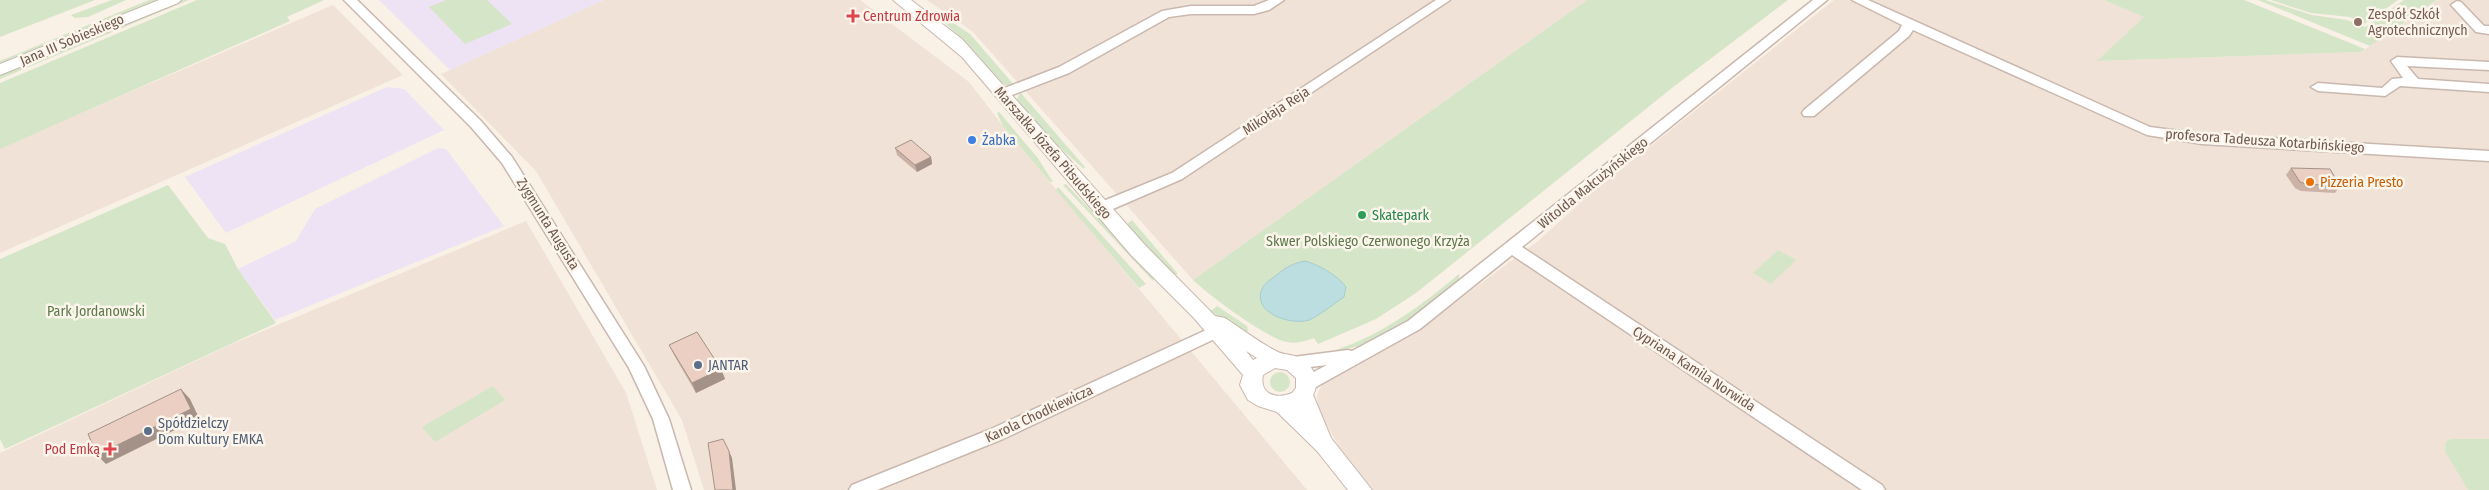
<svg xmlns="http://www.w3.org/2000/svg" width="2489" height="490" viewBox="0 0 2489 490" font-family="'Fira Sans Condensed',sans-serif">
  <rect width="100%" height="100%" fill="#f9f0e6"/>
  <path fill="#f0e2d6" d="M604,0H860L969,82L1003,126L1307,490H704L682,420L536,171L441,74Z
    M927,0H1587L1193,280L973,32Z
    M1834,0H2104L2145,17L2098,61L2361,52L2438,0H2489V490H1373L1348,462L1318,410L1317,396L1321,386L1331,377L1409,337L1538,241L1589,195Z
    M333,5L403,75L0,253V148Z
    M526,221L626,393L657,490H0V453L232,344Z"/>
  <path fill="#ede3f5" d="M379,0H604L450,70Z
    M387,87L404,89L444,130L226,233L185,177Z
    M438,148L446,149L504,226L275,320L238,269L296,241L315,209Z"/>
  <path fill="#d5e5c7" d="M0,0H95L0,37Z
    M112,0H126L88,17L75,18L71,15Z
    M149,0H162L0,66V61Z
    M182,0H189L0,79V75Z
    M197,0H324L287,17L290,21L0,149V83Z
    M446,0H487L512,24L465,44L429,7Z
    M1587,0H1788L1672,88L1416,293L1376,319L1318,344L1314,338C1306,341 1296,344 1287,342C1266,338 1210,296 1193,280Z
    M2104,0H2244L2365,49L2361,52L2097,61L2144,17Z
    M2258,0H2265L2312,15L2347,20L2365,27L2404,0H2437L2370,46Z
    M2271,0H2398L2364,24L2350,17L2311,13Z
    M952,22L970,34L1014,85H1004L967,43L945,23Z
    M1020,92L1085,167L1084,169L1059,147L1017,100Z
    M999,112L1037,157L1053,182H1050L1003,126L997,113Z
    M1066,184L1154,277L1153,281L1063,185Z
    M168,185L208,238L225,244L238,269L276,323L5,449L0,439V259Z
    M1058,187L1146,284L1139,288L1056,190Z
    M1132,220L1178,274L1173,275L1126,225Z
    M1778,250L1796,260L1771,284L1753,273Z
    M1459,274V280C1424,308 1382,348 1336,350C1383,334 1421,306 1459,274Z
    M1217,306L1247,326L1248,331L1244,335L1211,311Z
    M1270 382a10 10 0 1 1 20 0a10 10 0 1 1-20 0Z
    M493,386L505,400L435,442L422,427Z
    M2451,439H2489V490H2468L2445,451L2446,442Z"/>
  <path fill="#bddee0" stroke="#a5cdd0" d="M1305,261C1319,265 1337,275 1346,287L1344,297C1333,304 1321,315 1309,320C1291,326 1249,312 1263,287C1266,282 1273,278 1278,274C1286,267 1294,263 1305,261Z"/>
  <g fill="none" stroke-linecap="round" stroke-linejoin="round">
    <defs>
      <path id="minor" d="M344,0H357L481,121L512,157L644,366L669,419L691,490H673L653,419L629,368L502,163L471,127Z
        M1269,0H1284L1269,10L1254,14H1191L1169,17L1069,73L1007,97L1002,98L995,94L997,91L1059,67L1162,11L1191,6H1254Z
        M1436,0H1450L1182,179L1106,212H1096L1094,208L1096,204L1172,173Z
        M1813,0H1827L1522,247L1882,485L1885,490H1862L1512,255L1420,329L1314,388L1308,389L1302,388L1300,383L1302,378L1327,365L1293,369L1287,367L1285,363L1287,359L1293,357L1348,350L1352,351L1408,321Z
        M1852,0H1868L2150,127L2202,134L2489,151V161L2202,144L2147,135L1913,30L1909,36L1814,116H1804L1802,113L1804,110L1899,31L1902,25Z
        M2457,1L2461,2L2484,26H2489V34L2476,32L2451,5Z
        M2397,57L2489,62V70L2407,66L2418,79L2489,84V92L2400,86L2385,96L2318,91L2311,87L2318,83L2382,88L2392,79L2403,78L2391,61Z
        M1217,325L1223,327L1225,331L1223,335L1003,439L877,490H849L852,485L991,429Z"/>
      <path id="tertiary" d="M159,0H181L178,3L0,75V64Z
        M893,0H911L962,39L1145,245L1215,316L1225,318C1242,329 1260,343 1278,352C1284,355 1291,354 1297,357C1313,363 1321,380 1313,395L1331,438L1372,490H1348L1317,451L1277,412L1258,406L1248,400L1240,385L1243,375L1193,317L1131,255L962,57ZM1246,351L1257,358L1253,360ZM1275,368L1287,370L1296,378V388L1292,393C1276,400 1259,394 1263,375Z"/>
    </defs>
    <use href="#minor" stroke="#c9b8ae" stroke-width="3"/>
    <use href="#tertiary" stroke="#c9b8ae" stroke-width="2"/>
    <use href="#minor" fill="#fff" fill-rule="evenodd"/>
    <use href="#tertiary" fill="#fff" fill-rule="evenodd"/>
  </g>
  <path fill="#cab2a7" d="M895,148L931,157L932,164L917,172L897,155Z
    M2291,168L2340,186L2335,193L2301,191L2295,188L2286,175Z
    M669,345L721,369L725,379L696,393L674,355Z"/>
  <path fill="#a49188" d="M931,157L932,164L917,172L915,165Z
    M721,369L725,379L696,393L692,383Z
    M181,389L190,399L199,418L106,464L97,455Z
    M729,451L732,458L736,490H733Z"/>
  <path fill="#ebcfc2" stroke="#a49188" d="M911,140L931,157L915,165L895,148Z
    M2291,168L2330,169L2340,186L2306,184L2300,182Z
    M697,332L721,369L692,383L669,345Z
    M181,389L191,409L97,455L88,434Z
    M723,439L729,451L733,490H715L708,443Z"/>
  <g fill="#e0444e" stroke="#fcf5ec" stroke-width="2">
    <path d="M850.5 8.5h5v5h5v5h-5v5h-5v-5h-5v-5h5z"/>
    <path d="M107.5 441.5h5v5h5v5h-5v5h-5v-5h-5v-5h5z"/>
  </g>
  <circle fill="#8d6e63" stroke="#fcf5ec" stroke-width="2" cx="2358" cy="22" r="5"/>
  <circle fill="#3f7fe0" stroke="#fcf5ec" stroke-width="2" cx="972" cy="140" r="5"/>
  <circle fill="#e8710a" stroke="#fcf5ec" stroke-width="2" cx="2310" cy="182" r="5"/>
  <circle fill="#2e9e5b" stroke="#fcf5ec" stroke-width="2" cx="1362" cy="215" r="5"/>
  <g fill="#5c6f8a" stroke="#fcf5ec" stroke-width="2">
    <circle cx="698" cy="365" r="5"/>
    <circle cx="148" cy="431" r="5"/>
  </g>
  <g text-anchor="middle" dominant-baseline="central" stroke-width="5" stroke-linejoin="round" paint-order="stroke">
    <g font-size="14" fill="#785e54" stroke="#fcf5ec" text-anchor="start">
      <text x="2368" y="14">Zespół Szkół<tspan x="2368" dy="16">Agrotechnicznych</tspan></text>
    </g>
    <g font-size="14" fill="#be3a42" stroke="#fcf5ec" text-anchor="start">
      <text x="863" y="16">Centrum Zdrowia</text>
      <text x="100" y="449" text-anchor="end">Pod Emką</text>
    </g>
    <g font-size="14" fill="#6f584e" stroke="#fcf5ec">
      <text transform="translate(72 40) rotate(-23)">Jana III Sobieskiego</text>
      <text transform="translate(1276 111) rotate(-33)">Mikołaja Reja</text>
      <text transform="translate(2265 141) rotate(4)">profesora Tadeusza Kotarbińskiego</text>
      <text transform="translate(1053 153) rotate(49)">Marszałka Józefa Piłsudskiego</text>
      <text transform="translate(1593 183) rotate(-39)">Witolda Małcużyńskiego</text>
      <text transform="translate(548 224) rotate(58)">Zygmunta Augusta</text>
      <text transform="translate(1694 369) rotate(33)">Cypriana Kamila Norwida</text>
      <text transform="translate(1039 414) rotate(-25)">Karola Chodkiewicza</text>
    </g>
    <g font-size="14" fill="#366cbe" stroke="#fcf5ec" text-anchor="start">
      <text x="982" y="140">Żabka</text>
    </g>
    <g font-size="14" fill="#c56008" stroke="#fcf5ec" text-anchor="start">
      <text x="2320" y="182">Pizzeria Presto</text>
    </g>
    <g font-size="14" fill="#27864d" stroke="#fcf5ec" text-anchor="start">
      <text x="1372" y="215">Skatepark</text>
    </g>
    <g font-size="14" fill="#5c794b" stroke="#fcf5ec">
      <text x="1368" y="241">Skwer Polskiego Czerwonego Krzyża</text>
      <text x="96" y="311">Park Jordanowski</text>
    </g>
    <g font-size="14" fill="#4e5e75" stroke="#fcf5ec" text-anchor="start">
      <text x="708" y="365">JANTAR</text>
      <text x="158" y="423">Spółdzielczy<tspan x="158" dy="16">Dom Kultury EMKA</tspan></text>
    </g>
  </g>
</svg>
